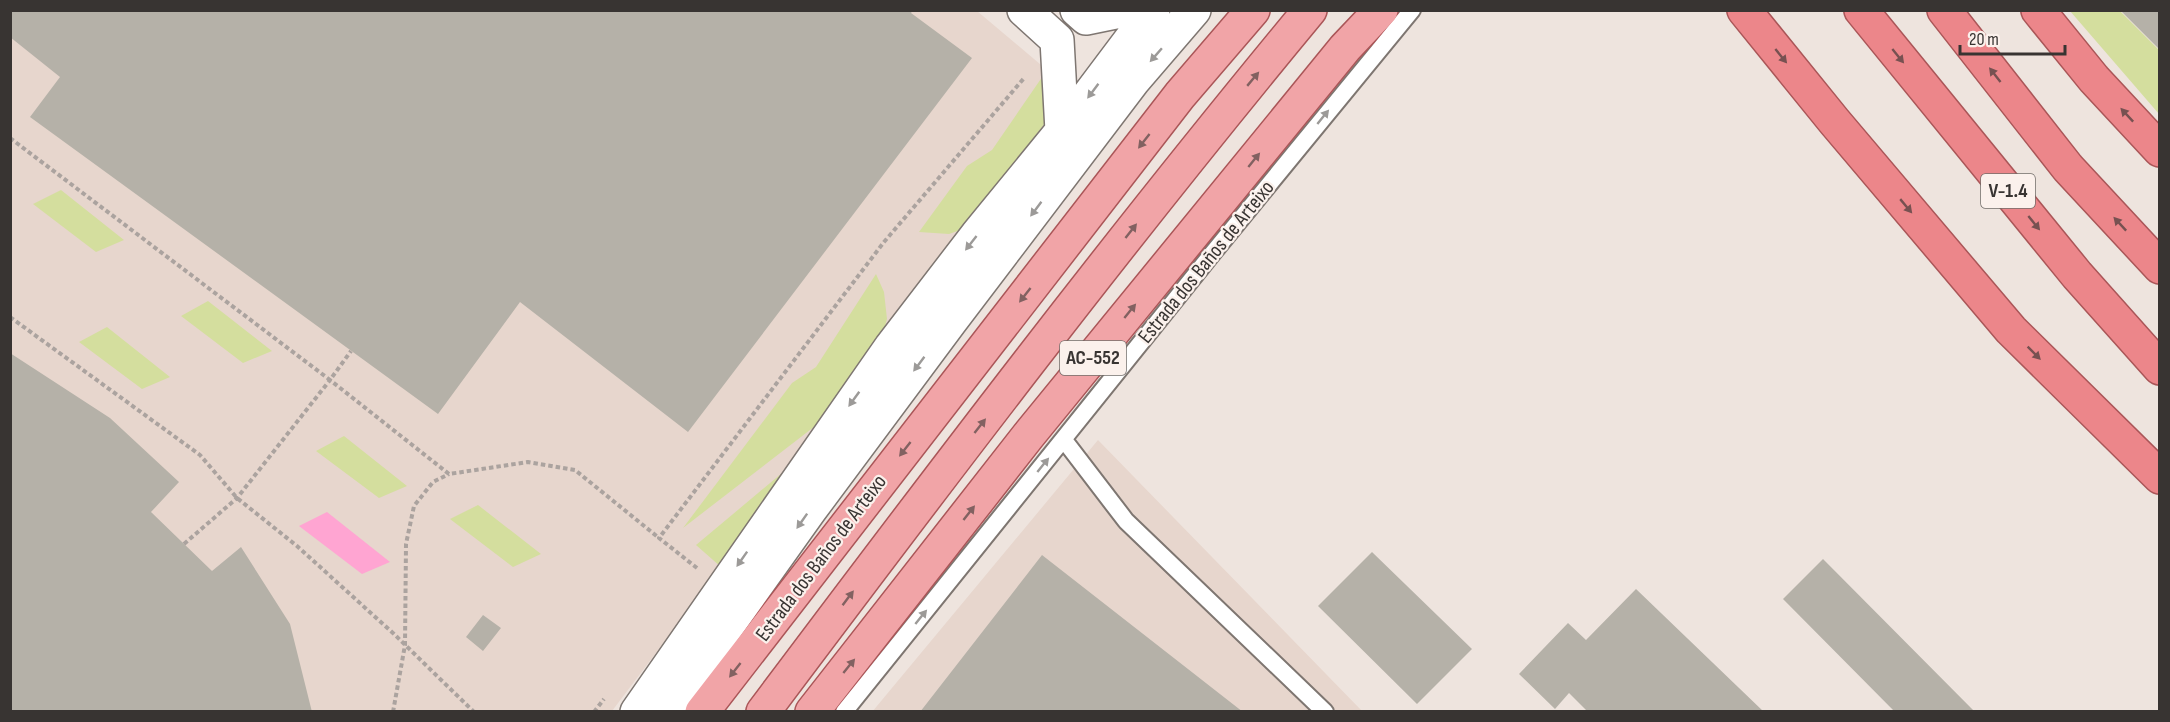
<svg xmlns="http://www.w3.org/2000/svg" width="2170" height="722" viewBox="0 0 2170 722" font-family="'Sofia Sans Condensed',sans-serif">
  <rect width="100%" height="100%" fill="#eee4de"/>
  <path fill="#e7d6cd" d="M10,11H977L1047,70L974,216L721,567L612,711H11Z
    M1098,440L1362,711L872,712Z"/>
  <path fill="#d4de9e" d="M2070,11H2120L2159,50V114Z
    M1047,70L1045,123L966,228L949,234L919,232L967,166L992,150Z
    M61,190L124,240L96,252L33,204Z
    M876,274L884,292L887,319L879,348L832,413L683,528L792,383L816,367Z
    M208,301L272,351L243,363L181,316Z
    M107,327L170,377L142,389L79,342Z
    M344,436L407,486L379,498L316,451Z
    M800,458L721,567L696,545Z
    M478,505L541,554L513,567L450,519Z"/>
  <path fill="#ffa5d2" d="M327,512L390,562L362,574L299,526Z"/>
  <path fill="#b5b1a8" d="M10,10H913L911,13L972,58L688,432L520,302L438,414L30,117L60,77L10,37Z
    M2120,10H2160V50Z
    M10,353L110,418L179,482L151,512L212,571L241,547L290,624L312,712H10Z
    M1372,552L1472,649L1417,704L1318,606Z
    M1042,555L1243,712H920Z
    M1823,559L1975,712H1895L1783,599Z
    M1636,589L1764,712H1588L1569,693L1555,709L1519,674L1568,623L1586,640Z
    M483,615L501,628L483,651L466,637Z"/>
  <g fill="none" stroke-linecap="round" stroke-linejoin="round">
    <defs>
      <path id="service" d="M1064,440L1126,521L1325,712
        M844,712L1212,254L1412,10"/>
      <path id="minor" d="M1024,10L1057,40L1062,131
        M1077,10L1086,18L1125,10
        M637,712L891,347L977,235L1062,131L1153,10
        M666,712L810,510L950,322L1133,81L1194,10"/>
      <path id="primary" d="M702,712L1180,95L1253,10
        M763,712C941,475 1120,239 1310,10
        M812,712L1028,436L1345,48L1381,10"/>
      <path id="trunk" d="M1744,10L1834,121L2011,330L2160,477
        M1861,10L2077,275L2160,368
        M1944,10L2068,168L2160,267
        M2038,10L2094,79L2160,150"/>
    </defs>
    <use href="#service" stroke="#7e7671" stroke-width="20"/>
    <use href="#minor" stroke="#7e7671" stroke-width="36"/>
    <use href="#primary" stroke="#aa5658" stroke-width="36"/>
    <use href="#trunk" stroke="#aa5658" stroke-width="36"/>
    <path stroke="#aba39f" stroke-width="4" stroke-dasharray="4.5 3" stroke-linecap="butt" d="M10,138L330,380L351,351
      M10,317L200,455L237,498L297,546L394,634L474,712
      M184,544L237,498L330,380L449,474L528,462L575,470L659,538
      M697,568L659,538L884,242L1025,77
      M393,712L405,645L406,544L414,506L433,482L449,474
      M594,712L604,699"/>
    <use href="#service" stroke="#fff" stroke-width="16"/>
    <use href="#minor" stroke="#fff" stroke-width="33"/>
    <use href="#primary" stroke="#f1a4a7" stroke-width="33"/>
    <use href="#trunk" stroke="#ec868a" stroke-width="33"/>
  </g>
  <defs><path id="oneway-solid" d="M-6-.8H1V-3.2L6.5 0L1 3.2V.8H-6Z" transform="scale(1.5)"/></defs>
  <g fill="#9c9a98">
    <use href="#oneway-solid" transform="translate(1156 55) rotate(131)"/>
    <use href="#oneway-solid" transform="translate(1093 91) rotate(127)"/>
    <use href="#oneway-solid" transform="translate(1323 117) rotate(-51)"/>
    <use href="#oneway-solid" transform="translate(1036 209) rotate(127)"/>
    <use href="#oneway-solid" transform="translate(971 243) rotate(128)"/>
    <use href="#oneway-solid" transform="translate(919 364) rotate(127)"/>
    <use href="#oneway-solid" transform="translate(854 399) rotate(126)"/>
    <use href="#oneway-solid" transform="translate(1043 465) rotate(-51)"/>
    <use href="#oneway-solid" transform="translate(802 521) rotate(125)"/>
    <use href="#oneway-solid" transform="translate(742 559) rotate(125)"/>
    <use href="#oneway-solid" transform="translate(921 617) rotate(-51)"/>
  </g>
  <g fill="#775151">
    <use href="#oneway-solid" transform="translate(1781 56) rotate(51)"/>
    <use href="#oneway-solid" transform="translate(1898 56) rotate(51)"/>
    <use href="#oneway-solid" transform="translate(1995 75) rotate(-128)"/>
    <use href="#oneway-solid" transform="translate(2127 115) rotate(-133)"/>
    <use href="#oneway-solid" transform="translate(1906 206) rotate(50)"/>
    <use href="#oneway-solid" transform="translate(2034 223) rotate(51)"/>
    <use href="#oneway-solid" transform="translate(2120 224) rotate(-133)"/>
    <use href="#oneway-solid" transform="translate(2034 353) rotate(45)"/>
  </g>
  <g fill="#826161">
    <use href="#oneway-solid" transform="translate(1253 79) rotate(-50)"/>
    <use href="#oneway-solid" transform="translate(1144 141) rotate(128)"/>
    <use href="#oneway-solid" transform="translate(1254 160) rotate(-51)"/>
    <use href="#oneway-solid" transform="translate(1131 231) rotate(-52)"/>
    <use href="#oneway-solid" transform="translate(1025 295) rotate(128)"/>
    <use href="#oneway-solid" transform="translate(1130 311) rotate(-51)"/>
    <use href="#oneway-solid" transform="translate(980 426) rotate(-52)"/>
    <use href="#oneway-solid" transform="translate(905 449) rotate(128)"/>
    <use href="#oneway-solid" transform="translate(969 513) rotate(-52)"/>
    <use href="#oneway-solid" transform="translate(848 598) rotate(-53)"/>
    <use href="#oneway-solid" transform="translate(849 666) rotate(-51)"/>
    <use href="#oneway-solid" transform="translate(735 670) rotate(128)"/>
  </g>
  <g text-anchor="middle" dominant-baseline="central" stroke-width="4.5" stroke-linejoin="round" paint-order="stroke">
    <g fill="#fbf1ec" stroke="#726d6a" stroke-width="1.5">
      <rect x="1981" y="174" width="54" height="34" rx="4.5"/>
      <rect x="1060" y="341" width="66" height="34" rx="4.5"/>
    </g>
    <g font-size="20" font-weight="bold" fill="#383432">
      <text x="2008" y="191">V-1.4</text>
      <text x="1093" y="358">AC-552</text>
    </g>
    <g font-size="21" fill="#383432" stroke="#fbf1ec">
      <text transform="translate(1206 262) rotate(-51)">Estrada dos Baños de Arteixo</text>
      <text transform="translate(821 558) rotate(-53)">Estrada dos Baños de Arteixo</text>
    </g>
  </g>
  <rect width="2170" height="722" fill="none" stroke="#383432" stroke-width="24"/>
  <path d="M1960 45v9h105v-9" fill="none" stroke="#383432" stroke-width="3"/>
  <text x="1969" y="45" font-size="18" fill="#383432" stroke="#fbf1ec" stroke-width="4.5" paint-order="stroke">20 m</text>
</svg>
